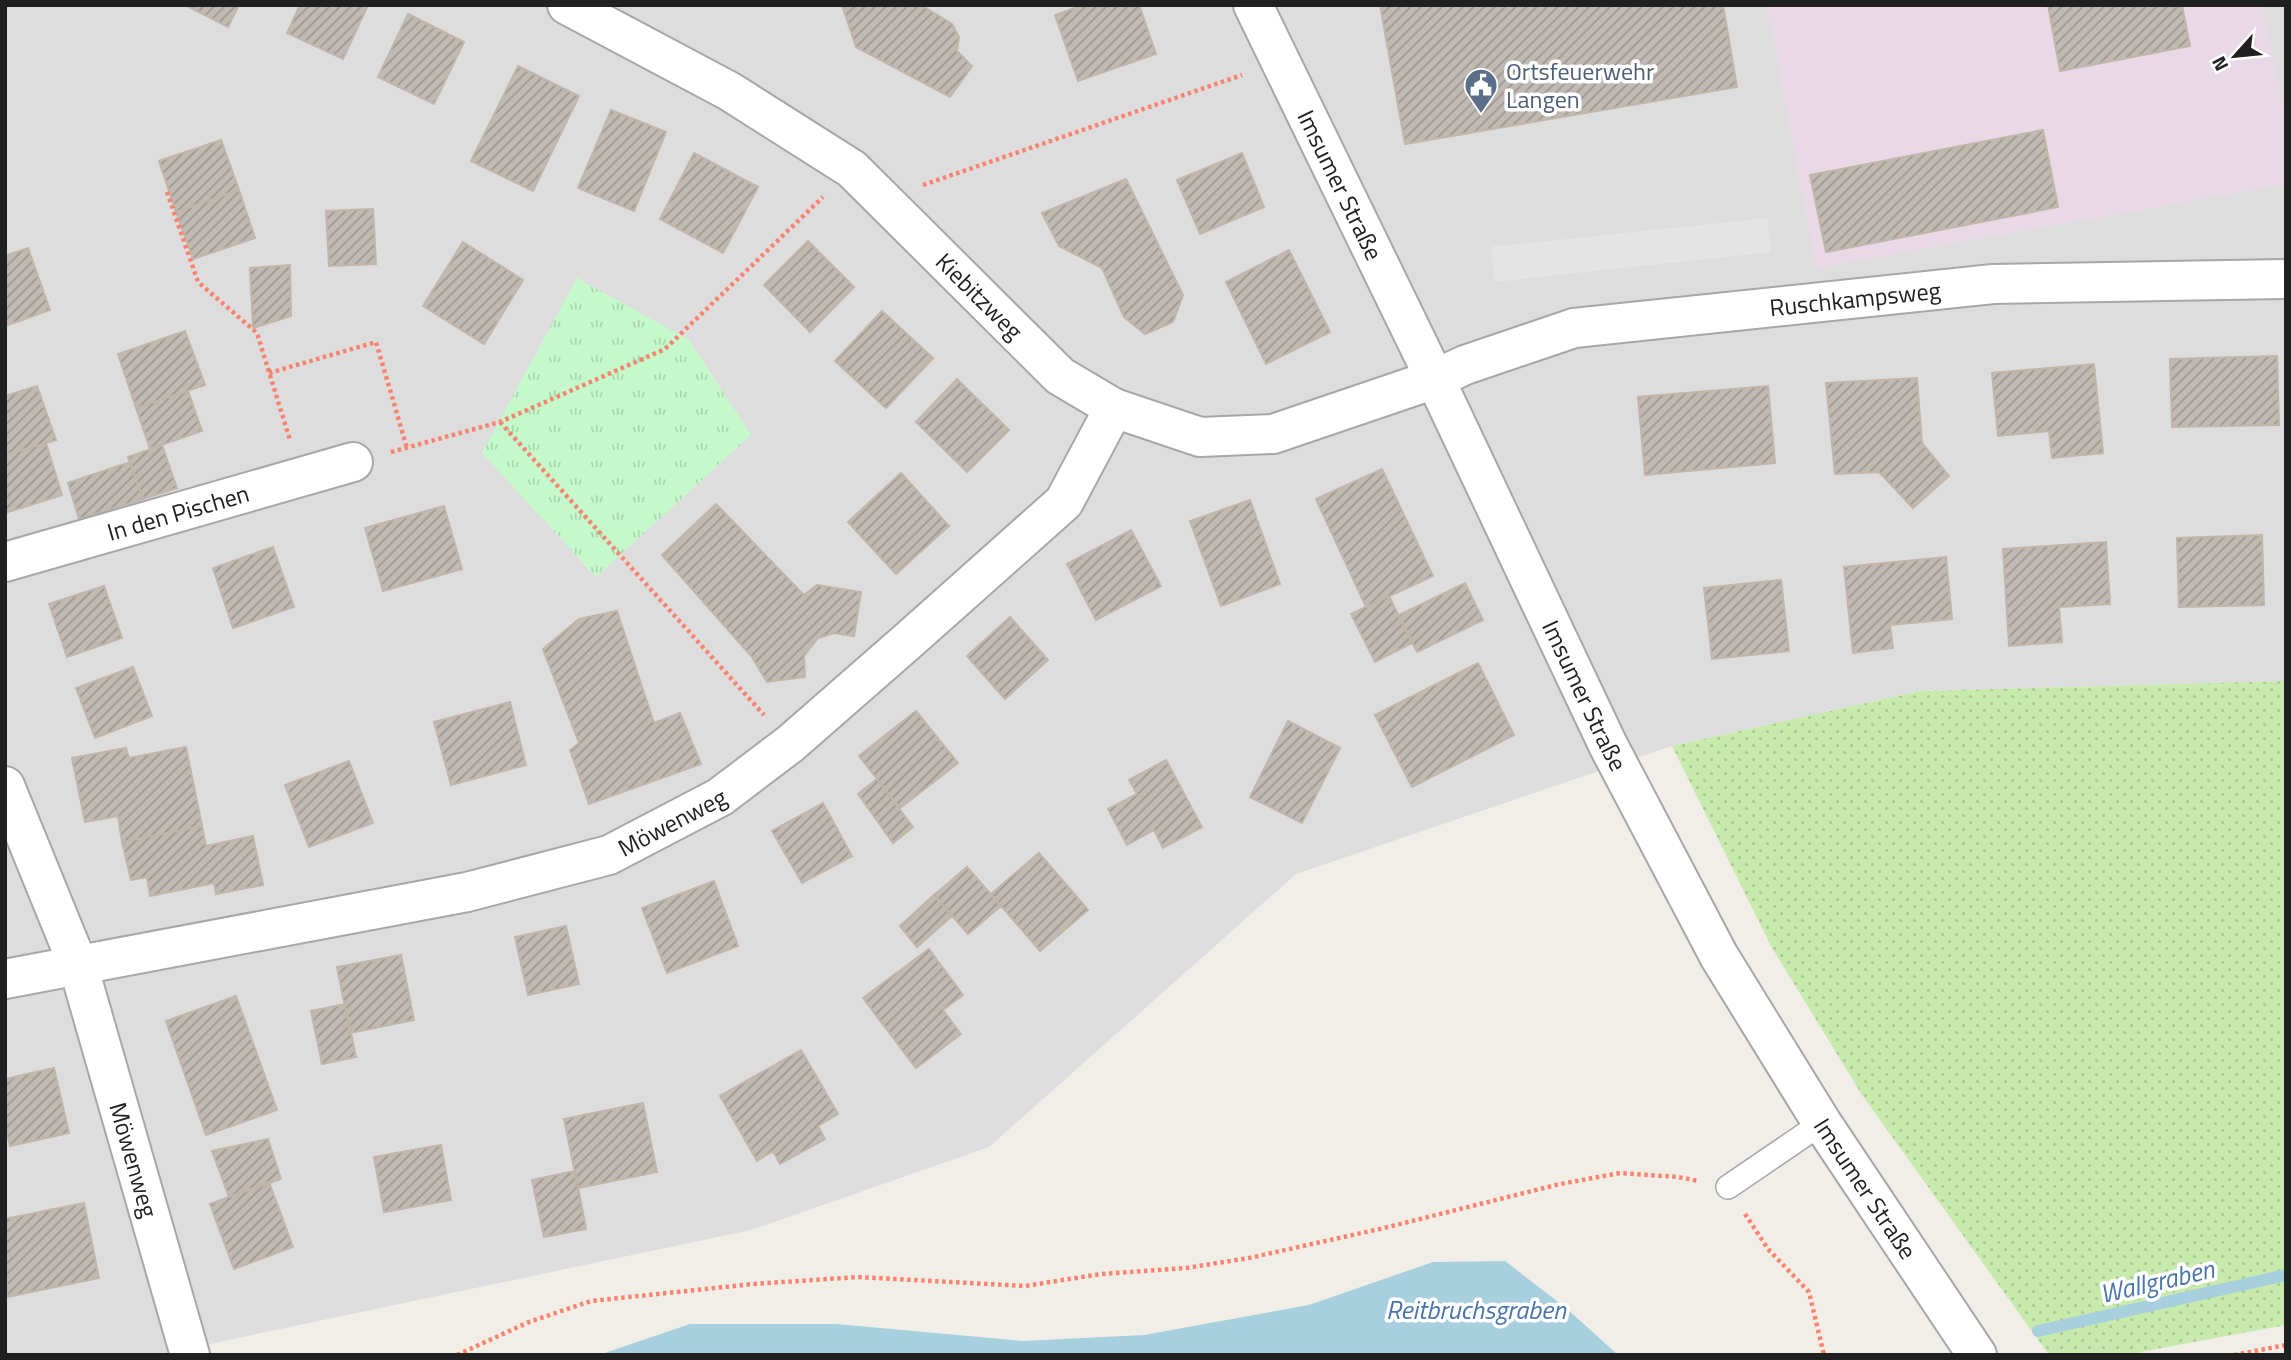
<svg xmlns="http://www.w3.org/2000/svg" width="2291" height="1360" viewBox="0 0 2291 1360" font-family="'Titillium Web',sans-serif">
  <defs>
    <pattern id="grass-dots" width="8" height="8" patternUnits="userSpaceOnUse" patternTransform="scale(1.75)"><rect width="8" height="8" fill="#c8eaad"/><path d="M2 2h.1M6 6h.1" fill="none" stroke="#acc895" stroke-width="1.8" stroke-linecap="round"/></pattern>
    <pattern id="park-tufts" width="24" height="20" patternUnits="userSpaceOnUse" patternTransform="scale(1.75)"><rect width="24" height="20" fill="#c5f9cb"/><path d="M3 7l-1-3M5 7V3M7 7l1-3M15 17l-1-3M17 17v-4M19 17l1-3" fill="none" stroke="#a9d5ae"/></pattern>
    <pattern id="building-hatch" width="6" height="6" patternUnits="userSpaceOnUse" patternTransform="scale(1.75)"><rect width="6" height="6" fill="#c1bab3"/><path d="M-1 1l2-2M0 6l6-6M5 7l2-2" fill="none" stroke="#9c9791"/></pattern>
  </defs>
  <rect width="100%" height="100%" fill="#f0eee7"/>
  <path fill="#dedddd" d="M5,5H2286V681L1921,691L1672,746L1296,874L989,1147L751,1230L157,1355H5Z"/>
  <path fill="#e9d9e6" d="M1767,5H2263L2286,122V184L1816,268Z"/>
  <path fill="url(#grass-dots)" d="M2286,681V1325L2124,1355H2049L1862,1095L1771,946L1672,746L1921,691Z"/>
  <path fill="url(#park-tufts)" d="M577,278L689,340L751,435L596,577L482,453Z"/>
  <path fill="#e4e4e4" d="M1767,218L1771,252L1495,282L1491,247Z"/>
  <path fill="#a8cfdd" d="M1505,1261L1566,1308L1618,1355H599L690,1324H836L1023,1341L1144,1335L1309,1305L1433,1262Z"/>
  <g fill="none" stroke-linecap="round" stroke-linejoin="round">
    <path stroke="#a8cfdd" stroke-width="12" d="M2038,1331L2286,1275"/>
  </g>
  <path fill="url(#building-hatch)" stroke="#c2b5a9" stroke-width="2" d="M185,5H239L228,27Z
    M300,5H368L343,59L287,33Z
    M842,5H921L952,24L959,37L957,51L972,66L950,97L856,47Z
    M1083,5H1139L1156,54L1078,81L1055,15Z
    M1380,5H1723L1737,87L1405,144Z
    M2048,5H2182L2190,46L2060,71Z
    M408,14L464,42L434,104L378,77Z
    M518,66L579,96L533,191L471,161Z
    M611,110L666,132L634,211L578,188Z
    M2043,130L2058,207L1826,252L1810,175Z
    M221,140L239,190L176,212L159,161Z
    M694,153L758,187L723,253L660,219Z
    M1242,153L1264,207L1200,234L1177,180Z
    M1126,179L1183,295L1173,322L1145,334L1124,317L1102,268L1059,246L1042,213Z
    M239,190L255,238L193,259L176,212Z
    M373,209L376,264L329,266L326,211Z
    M808,241L854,287L810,332L764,285Z
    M463,242L523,280L484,344L423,306Z
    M28,248L50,310L5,326V256Z
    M1289,250L1330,332L1266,364L1226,282Z
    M290,265L291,316L253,328L250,268Z
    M882,311L933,358L886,408L835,361Z
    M185,331L205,385L136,408L118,354Z
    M2277,356L2279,425L2172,427L2170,359Z
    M2094,364L2103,453L2052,458L2049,431L1998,436L1992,373Z
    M1917,378L1922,443L1949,476L1913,508L1879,472L1835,474L1826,383Z
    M957,379L1009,430L967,472L916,422Z
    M37,386L56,440L5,455V396Z
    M1768,386L1775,463L1645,475L1638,397Z
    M188,391L202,431L150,449L136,408Z
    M46,443L62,495L5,513V455Z
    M162,445L177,488L143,499L128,457Z
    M130,462L143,499L79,519L68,483Z
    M1382,469L1433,576L1366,607L1316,499Z
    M901,473L949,526L896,574L848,522Z
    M1250,500L1280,584L1221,606L1190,521Z
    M716,504L804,595L817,585L861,592L854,636L834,633L818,638L804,656L805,677L767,682L752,657L662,555Z
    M444,506L462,569L383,591L365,528Z
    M1131,530L1161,586L1096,620L1067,564Z
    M2262,535L2264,605L2179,607L2177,538Z
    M2106,542L2110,604L2059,607L2062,642L2009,646L2003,549Z
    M273,547L294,607L233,628L213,568Z
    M1946,557L1952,619L1890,625L1893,648L1853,653L1844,567Z
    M1781,580L1789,651L1712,659L1704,588Z
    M1465,583L1483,620L1417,652L1399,615Z
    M104,586L122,638L67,657L49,604Z
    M1389,596L1412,643L1375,662L1351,614Z
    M617,611L654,723L680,713L701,764L589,804L570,750L579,743L543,649L579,619Z
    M1010,617L1048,660L1005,699L967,656Z
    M1478,663L1514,735L1412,787L1375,715Z
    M133,667L152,716L95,738L76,688Z
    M510,702L526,765L451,785L434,722Z
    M916,711L958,763L900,808L859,756Z
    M1288,721L1340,748L1302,823L1250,797Z
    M186,747L202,826L122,842L118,816L85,822L72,758L126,748L129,758Z
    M1166,760L1202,827L1163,848L1154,830L1127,845L1108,809L1137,794L1129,780Z
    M349,761L373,823L309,847L285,785Z
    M877,779L913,827L893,843L858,794Z
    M823,803L852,856L802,883L772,831Z
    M202,826L206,846L253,836L263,885L216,894L214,883L150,896L147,877L131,880L122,842Z
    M1039,853L1088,910L1040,951L991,894Z
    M967,867L1001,906L968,934L934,895Z
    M714,881L738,946L667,973L642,908Z
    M934,895L952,916L917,947L900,926Z
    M566,926L579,984L528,995L515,937Z
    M929,949L963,995L943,1010L961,1034L916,1068L863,998Z
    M401,955L414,1020L350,1033L337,967Z
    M236,996L277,1110L206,1135L166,1021Z
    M345,1004L356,1057L322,1064L311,1011Z
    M801,1050L838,1114L818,1126L825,1139L780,1164L773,1151L757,1161L720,1096Z
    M54,1068L69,1133L10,1146L5,1126V1079Z
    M643,1103L657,1172L578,1188L564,1119Z
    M268,1139L281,1179L229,1197L212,1151Z
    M441,1145L451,1200L384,1212L374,1157Z
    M575,1171L586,1229L544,1237L532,1180Z
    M269,1182L293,1247L234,1269L210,1204Z
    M84,1203L99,1278L7,1297L5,1219Z"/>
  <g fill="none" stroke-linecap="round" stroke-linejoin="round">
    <defs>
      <path id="service" d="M1728,1187L1822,1123"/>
      <g id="minor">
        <path id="s1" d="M567,5L729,91L852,169L1060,376L1114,408L1200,437L1273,434L1435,379L1465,365L1574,328L1993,284L2286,279"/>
        <path id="s2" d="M1253,5L1435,379L1608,745L1719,956L1822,1123L1977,1355"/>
        <path id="s3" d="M5,562L353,462"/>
        <path id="s4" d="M5,786L78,965L190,1355"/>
        <path id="s5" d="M5,979L467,892L609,855L720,797L790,744L909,640L1064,502L1114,408"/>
      </g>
    </defs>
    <use href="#service" stroke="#a7a7a7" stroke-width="26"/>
    <use href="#minor" stroke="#a7a7a7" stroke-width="42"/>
    <path stroke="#f9836f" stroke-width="4.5" stroke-dasharray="3.5 3.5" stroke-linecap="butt" d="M923,185L1242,75
      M167,192L198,282L257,333L290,440
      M269,373L376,342L407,448
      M500,422L764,715
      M391,452L500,422L665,349L823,197
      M1745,1214L1768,1249L1809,1292L1824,1355
      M457,1355L529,1322L591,1301L753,1284L858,1277L1025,1286L1101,1274L1186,1268L1249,1258L1384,1228L1560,1184L1620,1173L1678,1177L1699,1181
      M2234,1355L2286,1345"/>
    <use href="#service" stroke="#fff" stroke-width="23"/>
    <use href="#minor" stroke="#fff" stroke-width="38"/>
  </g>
  <defs>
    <symbol id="civic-pin" viewBox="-11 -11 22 30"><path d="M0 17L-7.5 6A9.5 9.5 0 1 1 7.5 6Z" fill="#5c6f8a" stroke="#fff"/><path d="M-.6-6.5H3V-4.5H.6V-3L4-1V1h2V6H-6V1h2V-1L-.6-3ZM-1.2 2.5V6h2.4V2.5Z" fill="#fff"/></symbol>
  </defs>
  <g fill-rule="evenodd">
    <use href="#civic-pin" x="1462" y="66" width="38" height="52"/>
  </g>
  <g text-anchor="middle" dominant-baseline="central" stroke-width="7" stroke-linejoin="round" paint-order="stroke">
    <g font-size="24" fill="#4e5e75" stroke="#fff" text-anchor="start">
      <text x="1506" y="71">Ortsfeuerwehr<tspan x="1506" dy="28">Langen</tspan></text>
    </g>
    <g font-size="24" fill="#202020" stroke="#fff">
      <text stroke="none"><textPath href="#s2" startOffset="200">Imsumer Straße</textPath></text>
      <text stroke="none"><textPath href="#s1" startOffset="509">Kiebitzweg</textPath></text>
      <text stroke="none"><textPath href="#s1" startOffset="1451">Ruschkampsweg</textPath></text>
      <text stroke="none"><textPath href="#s3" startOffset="180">In den Pischen</textPath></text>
      <text stroke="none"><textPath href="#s2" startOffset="766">Imsumer Straße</textPath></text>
      <text stroke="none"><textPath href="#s5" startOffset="688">Möwenweg</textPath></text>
      <text stroke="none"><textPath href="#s4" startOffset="396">Möwenweg</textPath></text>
      <text stroke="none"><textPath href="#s2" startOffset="1334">Imsumer Straße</textPath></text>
    </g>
    <g font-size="26" font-style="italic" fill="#4975a8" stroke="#fff">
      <text transform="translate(2157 1281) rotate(-13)">Wallgraben</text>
      <text x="1476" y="1309">Reitbruchsgraben</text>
    </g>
  </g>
  <rect width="2291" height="1360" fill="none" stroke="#202020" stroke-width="14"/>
  <g transform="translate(2235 56) rotate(243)" stroke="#ffffff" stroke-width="5" paint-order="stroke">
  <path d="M0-5L12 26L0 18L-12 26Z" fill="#202020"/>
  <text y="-10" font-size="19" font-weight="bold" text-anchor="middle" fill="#202020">N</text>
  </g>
</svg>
